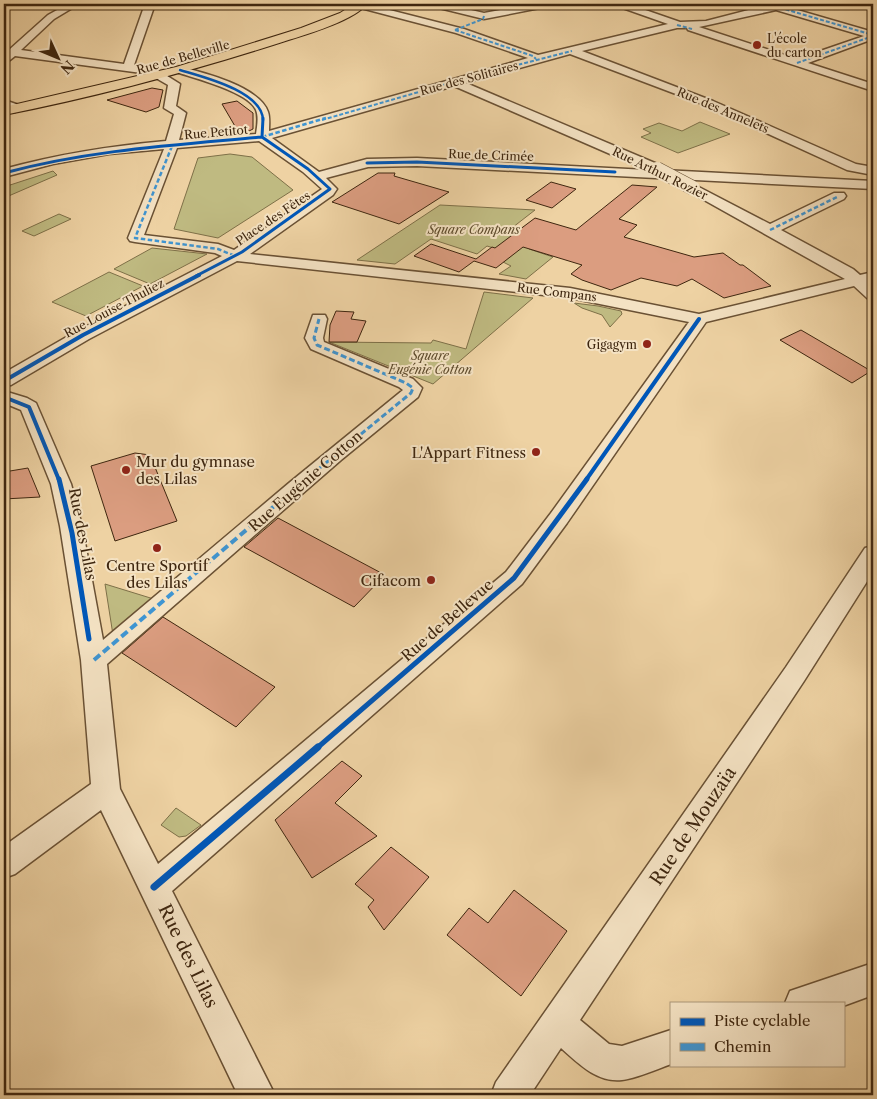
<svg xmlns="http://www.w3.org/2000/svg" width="877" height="1099" viewBox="0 0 877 1099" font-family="'Libre Caslon Text',serif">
  <rect width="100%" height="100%" fill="#eed2a3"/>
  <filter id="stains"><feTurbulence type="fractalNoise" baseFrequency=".004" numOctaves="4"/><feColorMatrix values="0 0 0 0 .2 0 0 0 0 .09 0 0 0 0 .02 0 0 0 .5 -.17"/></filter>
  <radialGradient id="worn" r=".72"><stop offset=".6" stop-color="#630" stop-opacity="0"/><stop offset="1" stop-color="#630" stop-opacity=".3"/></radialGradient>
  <path fill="#bfba81" stroke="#7e7048" d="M700,122L730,134L678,153L641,137L651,133L643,129L659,123L682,131Z
    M230,154L252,157L293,190L218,238L174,229L198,158Z
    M53,171L57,175L4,198V187Z
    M440,205L535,210L508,231L540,241L529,249L553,257L526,279L499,274L511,266L503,262L513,254L487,246L477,254L431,239L395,264L357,260Z
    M59,214L71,219L34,236L22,231Z
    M152,248L207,254L150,284L114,269Z
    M109,272L143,286L86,316L52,302Z
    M484,292L533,298L433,384L329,342L431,343L433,340L466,349Z
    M574,303L598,306L621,311L622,314L610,327L602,315L582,308Z
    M105,584L157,600L113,635Z
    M176,808L201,825L186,836L179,837L161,825Z"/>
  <path fill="#db9d80" stroke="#3e260f" d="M152,88L163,90L159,107L146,112L107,100Z
    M237,101L253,113V129L245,133H239L222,104Z
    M378,173H395L394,176L449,192L399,224L332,202Z
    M551,182L576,189L552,208L526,200Z
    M632,185L657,187L619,219L637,225L624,237L694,257L723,253L740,265H743L771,286L724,298L692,279L677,286L641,278L611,290L582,280L571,274L582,265L523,247L496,268L474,261L459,272L414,256L431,244L476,259L492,247L495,248L535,218L576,230Z
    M336,311L354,312L351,319L366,321L357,342H329L330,325Z
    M801,330L849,358L871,371L852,383L780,340Z
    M135,453L150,455L177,521L115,541L91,466Z
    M28,468L40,497L4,499V472Z
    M278,518L385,575L354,607L244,547Z
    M163,617L275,687L236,727L122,653Z
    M342,761L362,776L335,803L377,836L312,878L275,820Z
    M391,847L429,877L384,930L368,907L374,900L355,884Z
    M514,890L567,931L521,996L447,935L469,908L488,923Z"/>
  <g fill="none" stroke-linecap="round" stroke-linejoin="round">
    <defs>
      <path id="minor" d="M68,4H79L54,19L21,50L124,64L145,4H155L134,65L156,69L180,84L176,106L186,113L179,140L256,134C257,127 259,117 256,110C249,92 194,78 176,72L175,70L176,68L180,67C203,72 260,87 268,112C270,118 269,125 269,131L528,58L456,33L357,7L356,4H366L464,29L538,55L668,24L617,6L615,4H628L680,22L706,21L772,4H792L787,7L873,32V39L808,63L873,84V91L688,30L687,28H677L582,51L713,101L856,164L873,167V175L847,170L705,105L570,54L466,83L662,166L663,170L873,181V189L417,166L368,167L326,178L337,189L333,195L250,254L570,288L699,314L845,279L688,191L686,188L688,185L693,184L770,224L834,193H844L846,196L844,199L781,230L853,269L860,275L873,272V282L869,283L873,287V300L867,298L854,286L706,322L567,523L522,584L172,891L275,1095H238L101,810L15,874L4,878V846L91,784L81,660L60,526L51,484L21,410L4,403V391L27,398L36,403L71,484L82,526L103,640L289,483L403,390L399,387L311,349L305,338L313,315H325L327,319L323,338L324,342L413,379L422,388L418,397L341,460L107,664L120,789L158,864L506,572L551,513L689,322L570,298L237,261L89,339L11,385L4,386V373L77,331L222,256L215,253L135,242L130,241L128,238L164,149L109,154L53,164L4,177V169C59,154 110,146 166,141L174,114L164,108L168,85L149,74L15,56L10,60L4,61V48L10,49L48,15ZM776,10L864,36L797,59L699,27ZM454,86L647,170L417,158L367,159L319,172L272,138ZM259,141L303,172L322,189L234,250L218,244L144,235L177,148Z
        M429,4H445L484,13L532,4H550L545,7L484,19L431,6Z
        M4,100L19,105L21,108L15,112L4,108Z
        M873,546V572L804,681L580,1020L609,1044L622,1046L671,1030V1064C658,1069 634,1079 622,1080C597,1083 578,1063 561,1048L530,1095H491L496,1082L786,667L865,548Z
        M873,963V995L843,1006V1003H785L790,991Z"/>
      <path id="major" d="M354,4H367C351,23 297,37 273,45C185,73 95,97 4,115V107L176,67L301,28L340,13Z"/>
    </defs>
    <use href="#minor" stroke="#6a5134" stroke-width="3"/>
    <use href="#major" stroke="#3e260f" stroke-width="2"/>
    <use href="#minor" fill="#f4e2c3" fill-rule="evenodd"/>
    <use href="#major" fill="#eed2a3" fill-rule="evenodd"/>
    <defs>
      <path id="minor-bridge" d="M657,169L693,188"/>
    </defs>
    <use href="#minor-bridge" stroke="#6a5134" stroke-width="15" stroke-linecap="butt"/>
    <use href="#minor-bridge" stroke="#f4e2c3" stroke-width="14"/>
    <path stroke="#3f95d2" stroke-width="2" stroke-dasharray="4 2" stroke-linecap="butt" d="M774,6L873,35
      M677,25L692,29
      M455,30L533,56L536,59
      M455,30L483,19L484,16
      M797,63L873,36
      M322,120L474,76L572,51"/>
    <path stroke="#3f95d2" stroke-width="2.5" stroke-dasharray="4.5 2.5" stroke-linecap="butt" d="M262,137L326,118
      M172,146L135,238L218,249L235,256
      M770,230L839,196"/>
    <path stroke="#3f95d2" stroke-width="3" stroke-dasharray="6 3" stroke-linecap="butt" d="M305,480L411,393L413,388L406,383L317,345L314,338L319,319"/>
    <path stroke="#3f95d2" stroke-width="4" stroke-dasharray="8 4" stroke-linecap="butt" d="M94,660L306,479"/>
    <defs>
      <path id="cycleway-far4" d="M180,70C203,77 262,91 263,120"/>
      <path id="cycleway-far3" d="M262,137L263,118
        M367,163L417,162L615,172
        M4,173C89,150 175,145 262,137
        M196,276L242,252L330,189L308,169L262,137"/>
      <path id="cycleway-far2" d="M4,381L83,335L199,275
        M4,397L29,407L59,480
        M586,480L699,319"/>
      <path id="cycleway-far1" d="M59,479L72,533L89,639
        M317,748L514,578L587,479"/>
      <path id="cycleway" d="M154,887L318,747"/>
    </defs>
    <use href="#cycleway-far4" stroke="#f4e2c3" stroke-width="4"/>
    <use href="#cycleway-far3" stroke="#f4e2c3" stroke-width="5"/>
    <use href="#cycleway-far2" stroke="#f4e2c3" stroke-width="6"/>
    <use href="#cycleway-far1" stroke="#f4e2c3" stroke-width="8"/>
    <use href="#cycleway" stroke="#f4e2c3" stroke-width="10"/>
    <use href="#cycleway-far4" stroke="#0057b8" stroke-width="2.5"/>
    <use href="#cycleway-far3" stroke="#0057b8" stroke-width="3"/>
    <use href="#cycleway-far2" stroke="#0057b8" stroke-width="4"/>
    <use href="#cycleway-far1" stroke="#0057b8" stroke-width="5"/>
    <use href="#cycleway" stroke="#0057b8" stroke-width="7"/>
  </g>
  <g fill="#8f2418" stroke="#f4e2c3" stroke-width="2">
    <circle cx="757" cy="45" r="5"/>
    <circle cx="647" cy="344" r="5"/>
    <circle cx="536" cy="452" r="5"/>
    <circle cx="126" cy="470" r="5"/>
    <circle cx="157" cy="548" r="5"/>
    <circle cx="431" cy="580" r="5"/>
  </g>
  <g text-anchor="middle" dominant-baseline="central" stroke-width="4" stroke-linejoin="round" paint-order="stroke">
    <g font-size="12" fill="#3e260f" stroke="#f4e2c3" text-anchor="start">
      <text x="767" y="38">L'école<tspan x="767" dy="14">du carton</tspan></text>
      <text x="637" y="344" text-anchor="end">Gigagym</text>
    </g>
    <g font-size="12" fill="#3e260f" stroke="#f4e2c3">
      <text transform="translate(183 57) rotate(-16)">Rue de Belleville</text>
      <text transform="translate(469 78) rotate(-15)">Rue des Solitaires</text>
      <text transform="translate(723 110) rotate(23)">Rue des Annelets</text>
      <text transform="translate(216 132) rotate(-5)">Rue Petitot</text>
      <text transform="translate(491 155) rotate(2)">Rue de Crimée</text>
      <text transform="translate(660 173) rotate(26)">Rue Arthur Rozier</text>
      <text transform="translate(273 218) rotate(-34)">Place des Fêtes</text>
      <text transform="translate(557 292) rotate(7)">Rue Compans</text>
      <text transform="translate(114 308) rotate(-28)">Rue Louise Thuliez</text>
    </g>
    <g font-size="12" font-style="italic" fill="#5e4b2c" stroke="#f4e2c3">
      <text x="474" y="229">Square Compans</text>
      <text x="430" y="355">Square<tspan x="430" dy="14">Eugénie Cotton</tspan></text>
    </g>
    <g font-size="15" fill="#3e260f" stroke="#f4e2c3" text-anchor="end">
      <text x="526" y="452">L'Appart Fitness</text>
      <text x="136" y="461" text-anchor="start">Mur du gymnase<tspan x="136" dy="17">des Lilas</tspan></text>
      <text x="157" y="565" text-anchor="middle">Centre Sportif<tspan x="157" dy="17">des Lilas</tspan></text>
      <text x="421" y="580">Cifacom</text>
    </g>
    <g font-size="15" fill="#3e260f" stroke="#f4e2c3">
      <text transform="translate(305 481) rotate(-41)">Rue Eugénie Cotton</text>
      <text transform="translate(83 534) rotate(79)">Rue des Lilas</text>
      <text transform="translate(447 620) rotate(-41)">Rue de Bellevue</text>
    </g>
    <g font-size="18" fill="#3e260f" stroke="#f4e2c3">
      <text transform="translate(693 826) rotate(-56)">Rue de Mouzaïa</text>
      <text transform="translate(188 956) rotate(64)">Rue des Lilas</text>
    </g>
  </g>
  <rect width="877" height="1099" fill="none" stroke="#eed2a3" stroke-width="20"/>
  <rect x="5" y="5" width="867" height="1089" fill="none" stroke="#3e260f" stroke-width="2.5"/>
  <rect x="10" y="10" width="857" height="1079" fill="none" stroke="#3e260f"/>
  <rect x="670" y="1002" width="175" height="65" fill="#f4e2c3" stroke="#ab977b"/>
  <rect x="680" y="1018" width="25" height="8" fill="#0057b8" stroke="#ab977b"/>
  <text x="714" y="1026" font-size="15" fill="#3e260f">Piste cyclable</text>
  <rect x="680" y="1043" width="25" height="8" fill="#3f95d2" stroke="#ab977b"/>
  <text x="714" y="1052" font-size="15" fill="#3e260f">Chemin</text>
  <g transform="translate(58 58) rotate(134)" stroke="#f4e2c3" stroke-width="4" paint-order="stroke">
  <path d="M0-4L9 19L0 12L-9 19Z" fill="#3e260f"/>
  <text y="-8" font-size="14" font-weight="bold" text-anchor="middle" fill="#3e260f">N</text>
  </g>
  <rect width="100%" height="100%" filter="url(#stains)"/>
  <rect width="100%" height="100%" fill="url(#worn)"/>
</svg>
